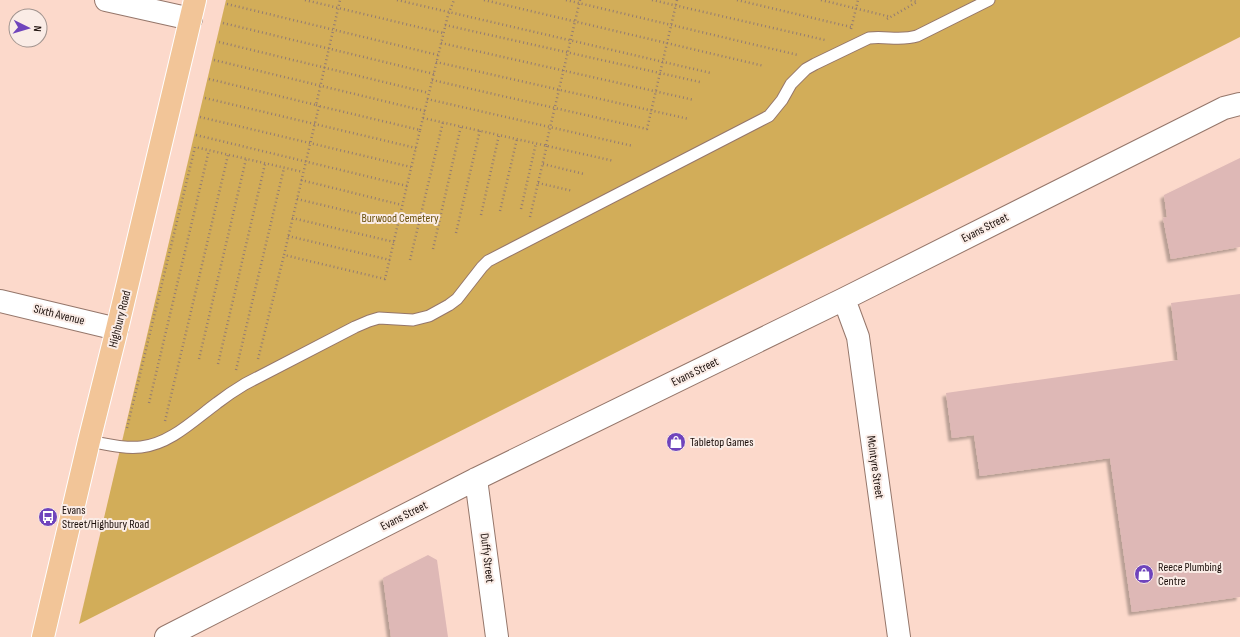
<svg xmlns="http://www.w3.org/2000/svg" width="1240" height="637" viewBox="0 0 1240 637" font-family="'Sofia Sans Condensed',sans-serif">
  <defs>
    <filter id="shadow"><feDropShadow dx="-3.5" dy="3.5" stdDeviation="1" flood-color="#0004"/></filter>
  </defs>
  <rect width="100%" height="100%" fill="#fcd9cb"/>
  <path fill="#d2ad59" d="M226,0H1240V37L79,624Z"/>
  <path fill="#deb8b6" filter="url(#shadow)" d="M1240,158V247L1171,259L1163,218L1167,217L1164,195Z
    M1240,294V597L1132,612L1110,458L980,476L974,435L952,438L946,393L1178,360L1171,303Z
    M428,555L437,560L448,637H391L383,578Z"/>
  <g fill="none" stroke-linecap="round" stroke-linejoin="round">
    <defs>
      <path id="service" d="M89,441C106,444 124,449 141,447C170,444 194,420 217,403C226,396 235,390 245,384L355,327L369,321L379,318L413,320L429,316L449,305L457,299L482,267L488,261L769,116L782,100L791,84L806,69L815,64L869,38C886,36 901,41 917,36L989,0"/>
      <path id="minor" d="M106,0L191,19
        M844,299L858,337L899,637
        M0,301L117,329
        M476,479L497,637
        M166,637L476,479L844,299L1224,108L1240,104"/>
      <path id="primary" d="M43,637L89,441L117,329L195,0"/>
    </defs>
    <use href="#service" stroke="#95766a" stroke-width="13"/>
    <use href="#minor" stroke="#95766a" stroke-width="24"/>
    <use href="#primary" stroke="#fff" stroke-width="24"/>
    <path stroke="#947c72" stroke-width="2.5" stroke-dasharray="1 3" stroke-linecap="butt" d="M305,0L443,33
      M397,0L711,73
      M484,0L764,66
      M566,0L798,55
      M652,0L825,40
      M737,0L851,27
      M821,0L891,17
      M227,4L438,55
      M887,19L917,2L910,0
      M223,23L434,74
      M445,25L700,82
      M851,29L858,0
      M219,42L429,93
      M441,43L694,100
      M214,60L425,111
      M436,62L689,119
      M209,79L316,105L340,0
      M432,80L647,129L677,0
      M205,98L416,148
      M427,99L633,146
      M316,105L319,106L420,130L385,279L284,255L319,106
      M200,117L411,167
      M423,118L614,161
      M420,130L448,15L454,0
      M196,135L407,186
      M546,145L580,0
      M543,164L584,174
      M301,180L402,205
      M538,183L573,191
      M297,199L398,223
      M521,209L536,143
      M500,211L517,139
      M481,215L499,135
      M530,217L547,145
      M292,218L394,242
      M456,233L480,130
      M288,236L390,260
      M433,249L461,126
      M410,260L443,122
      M199,359L246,159
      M258,359L284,255
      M218,364L265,164
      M236,370L284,168
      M149,403L209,150
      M165,421L228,155
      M127,428L195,147L303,172"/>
    <use href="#service" stroke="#fff" stroke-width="11"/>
    <use href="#minor" stroke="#fff" stroke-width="22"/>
    <use href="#primary" stroke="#f2c598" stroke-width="22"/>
  </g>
  <defs>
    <symbol id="shop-disc" viewBox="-11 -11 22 22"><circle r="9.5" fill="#6f44bc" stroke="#faece6"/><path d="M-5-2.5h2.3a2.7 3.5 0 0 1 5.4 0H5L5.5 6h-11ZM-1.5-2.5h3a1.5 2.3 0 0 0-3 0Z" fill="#fff"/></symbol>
    <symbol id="bus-disc" viewBox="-11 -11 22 22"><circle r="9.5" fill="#6f44bc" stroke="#faece6"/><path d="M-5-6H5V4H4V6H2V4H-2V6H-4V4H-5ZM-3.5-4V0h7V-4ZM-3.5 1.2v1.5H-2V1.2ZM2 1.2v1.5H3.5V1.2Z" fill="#fff"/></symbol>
  </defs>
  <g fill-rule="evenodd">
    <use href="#shop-disc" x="665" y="431" width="22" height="22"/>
    <use href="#bus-disc" x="37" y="506" width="22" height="22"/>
    <use href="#shop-disc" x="1133" y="563" width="22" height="22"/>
  </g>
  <g text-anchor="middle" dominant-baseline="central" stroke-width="4" stroke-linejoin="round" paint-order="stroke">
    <g font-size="12" fill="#6a500a" stroke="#faece6">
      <text x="400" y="218">Burwood Cemetery</text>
    </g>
    <g font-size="12" fill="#1c100c" stroke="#faece6">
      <text transform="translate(985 228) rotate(-27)">Evans Street</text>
      <text transform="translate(59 315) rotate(14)">Sixth Avenue</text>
      <text transform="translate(120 319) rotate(-76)">Highbury Road</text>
      <text transform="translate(695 372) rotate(-26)">Evans Street</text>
      <text transform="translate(875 467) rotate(82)">McIntyre Street</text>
      <text transform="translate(404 516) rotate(-27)">Evans Street</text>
      <text transform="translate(487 558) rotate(83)">Duffy Street</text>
    </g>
    <g font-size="12" fill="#1c100c" stroke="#faece6" text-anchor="start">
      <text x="690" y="442">Tabletop Games</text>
      <text x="62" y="510">Evans<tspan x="62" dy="14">Street/Highbury Road</tspan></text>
      <text x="1158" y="567">Reece Plumbing<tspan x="1158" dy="14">Centre</tspan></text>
    </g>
  </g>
  <g transform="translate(28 28) rotate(95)"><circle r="19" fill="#faece6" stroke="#a1948f"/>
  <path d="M0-3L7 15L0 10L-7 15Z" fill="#6f44bc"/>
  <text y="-6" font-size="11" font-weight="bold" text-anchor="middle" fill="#1c100c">N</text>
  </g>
</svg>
